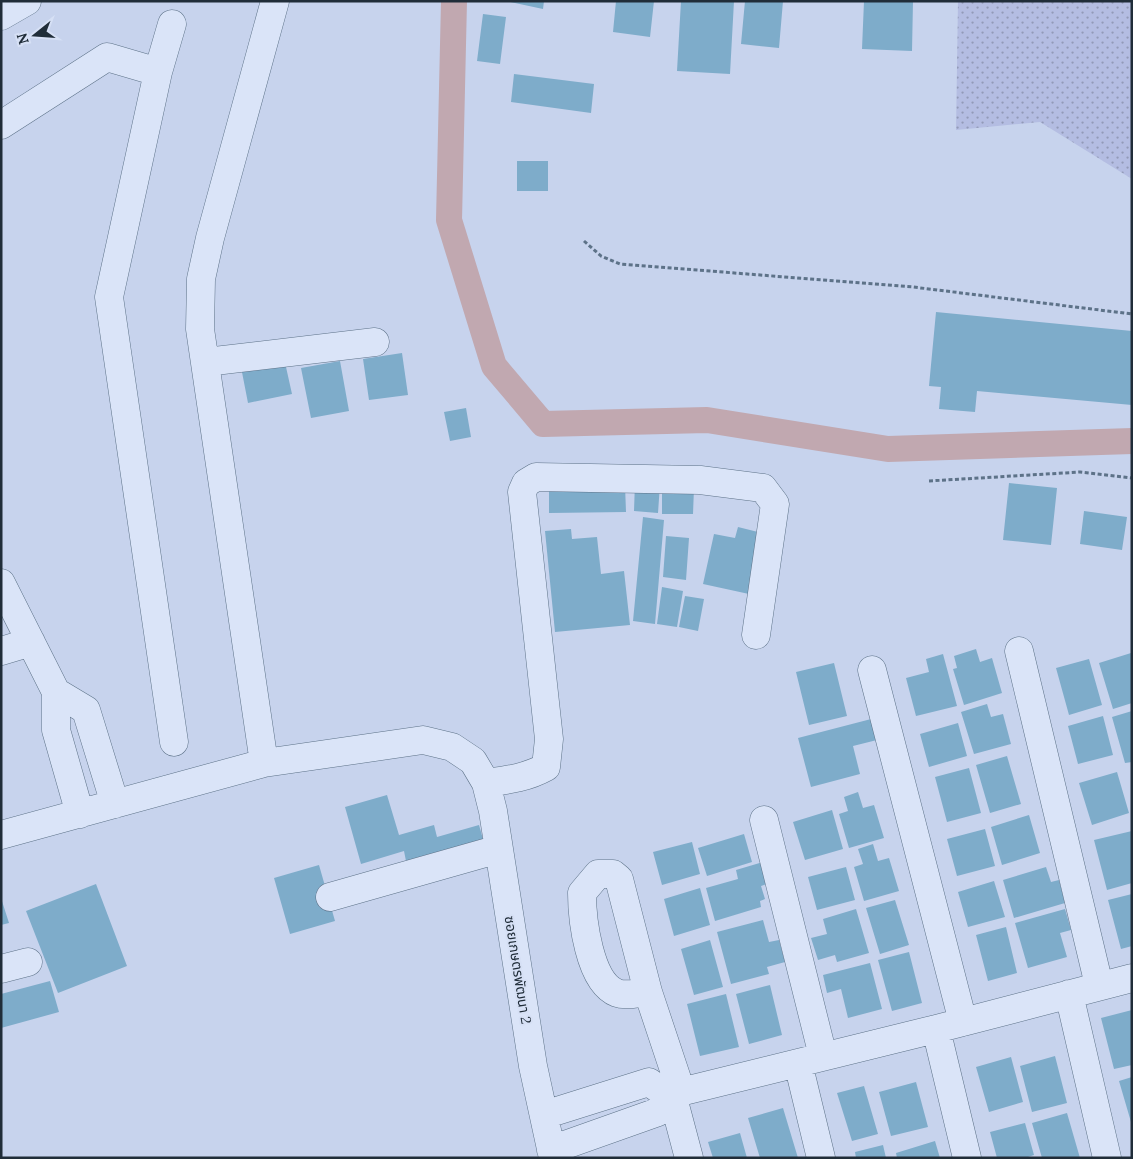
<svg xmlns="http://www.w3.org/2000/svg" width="1133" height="1159" viewBox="0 0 1133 1159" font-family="Lora,'Noto Sans Thai',serif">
  <defs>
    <pattern id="farmland-dots" width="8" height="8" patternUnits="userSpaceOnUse" patternTransform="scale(1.25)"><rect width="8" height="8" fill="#b4bde2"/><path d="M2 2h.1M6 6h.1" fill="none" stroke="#929ab8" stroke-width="1.8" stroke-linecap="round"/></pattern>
  </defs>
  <rect width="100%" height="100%" fill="#c7d3ed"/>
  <path fill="url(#farmland-dots)" d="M958,1H1132V179L1040,122L956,130Z"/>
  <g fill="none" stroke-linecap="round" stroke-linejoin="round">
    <path stroke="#c1a8b0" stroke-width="26" d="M454,1L449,220L494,366L543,424L707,420L888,449L1132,441"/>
  </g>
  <path fill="#7eacca" d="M506,1H544L543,9Z
    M616,1H654L650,37L613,32Z
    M681,1H734L730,74L677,71Z
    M745,1H783L779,48L741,44Z
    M864,1H913L912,51L862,49Z
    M483,14L506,17L500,64L477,61Z
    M514,74L594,84L591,113L511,102Z
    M517,161H548V191H517Z
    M936,312L1132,331V405L977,391L975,412L939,409L941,387L929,386Z
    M402,353L408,395L369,400L363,359Z
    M284,358L292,394L248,403L241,367Z
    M340,361L349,411L311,418L301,368Z
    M466,408L471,437L450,441L444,412Z
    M635,482L660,484L658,513L634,511Z
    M1009,483L1057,488L1051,545L1003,540Z
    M625,485L626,512L549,513V486Z
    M662,487L694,488L693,514H662Z
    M1084,511L1127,517L1122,550L1080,544Z
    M643,517L664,520L655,624L633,621Z
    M738,527L762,533L749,594L703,584L714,534L735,538Z
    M571,529L572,539L597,537L601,574L624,571L630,625L555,632L545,531Z
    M666,536L689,538L686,580L663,577Z
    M662,587L683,591L677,627L657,624Z
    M685,596L704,599L698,631L679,627Z
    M976,649L980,662L992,658L1002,693L964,705L953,669L957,668L954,656Z
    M1131,653L1132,703L1113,709L1099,663Z
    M943,654L957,706L916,716L906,678L929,672L926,659Z
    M1089,659L1102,705L1069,715L1056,668Z
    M834,663L847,716L809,725L796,672Z
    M987,704L991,717L1003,714L1011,744L974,754L961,712Z
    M1132,711V762L1125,763L1112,717Z
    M1103,716L1113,755L1078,764L1068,726Z
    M875,718L881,739L853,746L860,774L811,787L798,738Z
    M958,723L967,756L929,767L920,734Z
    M1007,756L1021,804L990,813L976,765Z
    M969,768L981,813L947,822L935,777Z
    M1117,772L1129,813L1092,825L1079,783Z
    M858,792L863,808L874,805L884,838L849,848L839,814L848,811L844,797Z
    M387,795L399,835L434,825L437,837L479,825L483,839L406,861L404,851L361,864L345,807Z
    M832,810L843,849L805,860L793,822Z
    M1029,815L1040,853L1002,865L991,827Z
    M985,829L995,866L957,876L947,839Z
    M1132,831V883L1107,890L1094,840Z
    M744,834L752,862L707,876L698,848Z
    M692,842L700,874L662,885L653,852Z
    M873,844L878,861L889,858L899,891L864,901L854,867L863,864L858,849Z
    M763,862L769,883L761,886L765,899L760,901L761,907L715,921L706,888L738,879L736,870Z
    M319,865L335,921L290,934L274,878Z
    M846,867L855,900L817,910L808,877Z
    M1046,867L1051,882L1059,880L1065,903L1014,918L1003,880Z
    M994,881L1005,917L968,927L958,892Z
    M96,884L127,966L58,993L26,911Z
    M700,888L710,925L674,936L664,899Z
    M1132,894V946L1121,949L1108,900Z
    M1,898L9,923L1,925Z
    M895,900L909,945L880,954L866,908Z
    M856,909L869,953L837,962L835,955L818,960L811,938L827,934L823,919Z
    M1065,909L1071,930L1060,933L1067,957L1028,968L1015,923Z
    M763,920L769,942L779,940L785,962L767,967L769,974L731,984L717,932Z
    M1006,927L1017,973L988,981L976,935Z
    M710,940L723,987L694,995L681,949Z
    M909,952L922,1003L892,1011L878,960Z
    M870,963L882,1009L848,1018L841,989L827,993L823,975Z
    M50,981L59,1012L1,1028V994Z
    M770,985L782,1035L749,1044L736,994Z
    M726,994L739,1047L700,1056L687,1004Z
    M1132,1010V1065L1114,1069L1101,1018Z
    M1055,1056L1067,1103L1032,1112L1020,1066Z
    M1011,1057L1023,1102L989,1112L976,1067Z
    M1132,1077V1122H1131L1119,1081Z
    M916,1082L928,1127L891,1136L879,1092Z
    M864,1086L878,1134L852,1141L837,1093Z
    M783,1108L798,1158H760L748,1118Z
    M1067,1113L1080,1158H1042L1032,1123Z
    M1025,1123L1034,1155L1025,1158H997L990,1132Z
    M740,1133L747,1158H713L708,1142Z
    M935,1141L940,1158H897L896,1153Z
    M883,1145L886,1158H856L855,1152Z"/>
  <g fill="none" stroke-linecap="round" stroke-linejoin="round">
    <defs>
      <path id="minor" d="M1,16L27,1
        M172,24L158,72L109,297L174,742
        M1,125L107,57L158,72
        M206,362L375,342
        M1,583L56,692
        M1,651L31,642
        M1019,651L1099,985
        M872,670L963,1022
        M264,763L200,329L201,279L210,238L275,1
        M486,783C507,780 526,778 546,767L549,739L522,492L526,483L536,477L700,480L763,488L775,504L756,635
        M80,814L56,730V692L86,710L115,804
        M764,820L823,1056
        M1,835L264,763L423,740L452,747L473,761L486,783L493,811L533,1066L553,1158
        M330,897L499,849
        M1,969L28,962
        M648,992C639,993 625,996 617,993C589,982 582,919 582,893L598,874H613L619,879L648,992L681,1091
        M1069,994L1107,1158
        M936,1029L967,1158
        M798,1063L821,1158
        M672,1094L689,1158
        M544,1115L649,1082L667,1095L672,1094L936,1029L1132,978
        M551,1150L658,1112L667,1095"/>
    </defs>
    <use href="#minor" stroke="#5d7288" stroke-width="29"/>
    <path stroke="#5d7288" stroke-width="3" stroke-dasharray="4 2.5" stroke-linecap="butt" d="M584,241L601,256L620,264L913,287L1132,314
      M929,481L1080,472L1132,478"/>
    <use href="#minor" stroke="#dae4f8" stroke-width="28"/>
  </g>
  <g text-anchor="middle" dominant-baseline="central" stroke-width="4" stroke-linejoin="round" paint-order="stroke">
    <g font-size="14" fill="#202d39" stroke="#d6e0f5">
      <text transform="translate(518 970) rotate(81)">ซอยเกษตรพัฒนา 2</text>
    </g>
  </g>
  <rect width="1133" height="1159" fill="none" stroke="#202d39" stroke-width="5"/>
  <g transform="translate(35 35) rotate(253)" stroke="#d6e0f5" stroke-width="4" paint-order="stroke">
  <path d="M0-4L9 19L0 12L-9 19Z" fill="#202d39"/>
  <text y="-8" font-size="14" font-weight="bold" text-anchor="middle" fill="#202d39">N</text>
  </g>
</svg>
